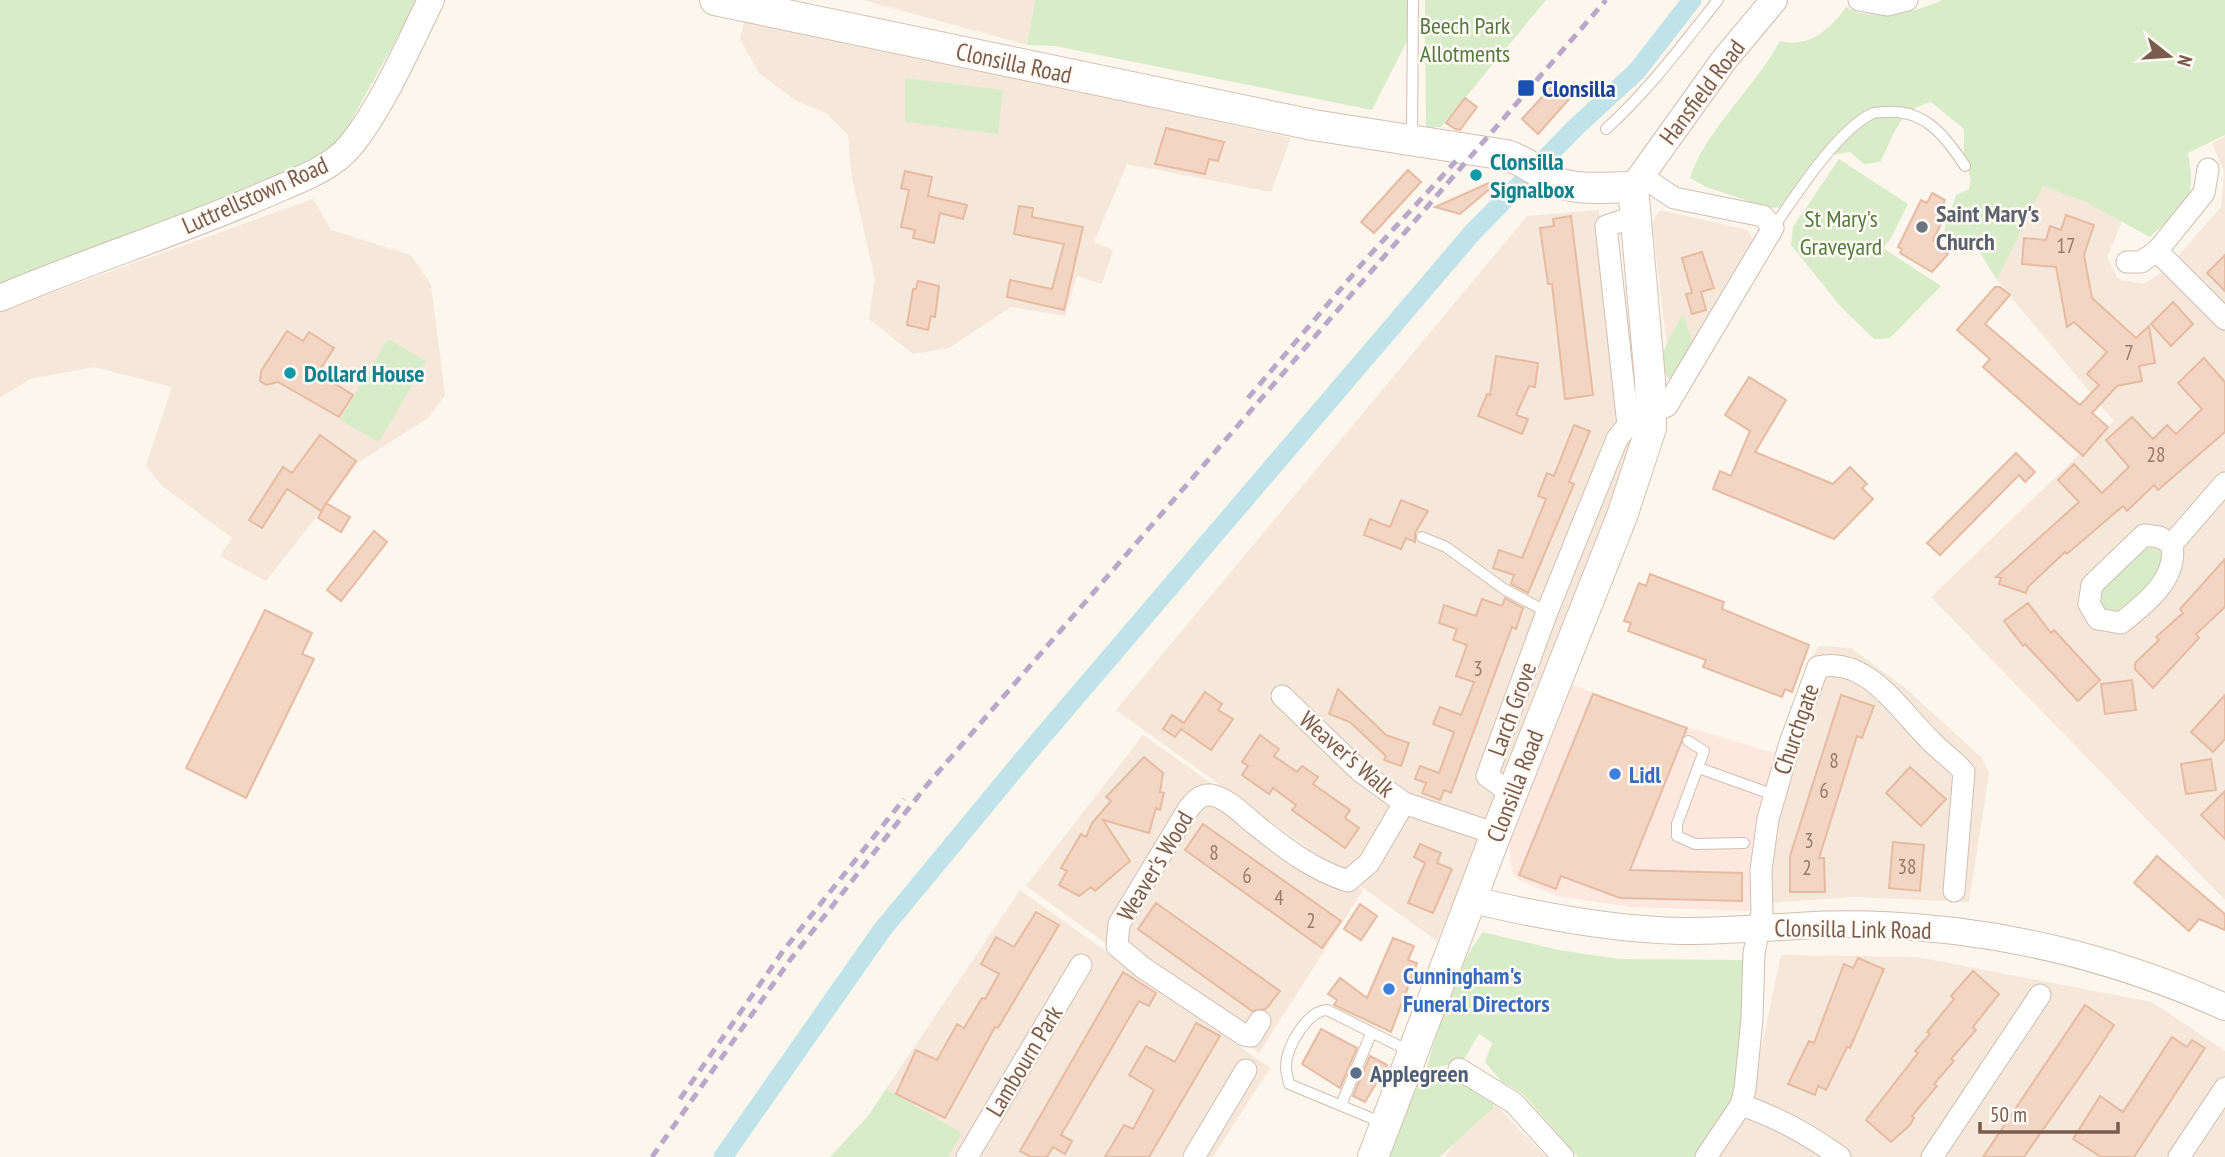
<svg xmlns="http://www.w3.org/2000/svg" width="2225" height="1157" viewBox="0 0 2225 1157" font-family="'PT Sans Narrow',sans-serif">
  <rect width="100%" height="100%" fill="#fdf6ec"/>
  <path fill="#f5e8da" d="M863,0H1035L1027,45Z
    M744,22L898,50L1291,138L1271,192L1127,164L1094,242L1113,250L1102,284L1077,276L1065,316L1011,307L949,348L913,354L869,319L875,279L852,178L848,135L826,113L795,100L759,73L740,39Z
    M2225,136V900L1931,597L2114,421L1997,280L2043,186L2085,202L2122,222L2107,257L2118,279L2143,284L2166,270L2221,207L2224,172L2212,143Z
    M313,199L331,230L411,255L431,285L445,395L428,418L359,462L266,581L220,556L232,538L161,485L146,465L172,387L94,367L30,379L0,398V311Z
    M1599,210L1623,430L1636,435L1495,802L1437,941L1116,710L1527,216Z
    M1660,210L1748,230L1753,240L1696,343L1670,373L1652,222Z
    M1819,646L1851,648L1904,687L1981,757L1989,773L1969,902L1855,897L1754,904L1785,728L1807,664Z
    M1143,735L1363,890L1259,1053L1026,886Z
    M1020,890L1270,1068L1213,1157H948L961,1133L886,1089Z
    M1781,955L1917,957L2152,1002L2225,1051V1157H1714L1749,1106Z
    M1496,1105L1546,1157H1445L1455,1143Z"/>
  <path fill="#fde8e0" d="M1572,685L1683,726L1774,753L1759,817L1750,876L1751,911L1631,907L1557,896L1518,880L1512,872L1509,840Z"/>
  <path fill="#d8ecc9" d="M0,0H418L342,137L310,166L0,288Z
    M1035,0H1413L1408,39L1372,110L1055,46L1027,45Z
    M1425,0H1546L1441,127L1426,128Z
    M1942,0H2225V135L2188,153C2197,205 2186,203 2150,237L2085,202L2043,186L1997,280L1975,245L1943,233L1956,195L1969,189L1971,180L1964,157V129L1931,102C1896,112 1896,133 1880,162L1864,164L1850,152L1833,155L1791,207L1769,208L1706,187L1690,178C1704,132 1756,86 1780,41C1809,48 1830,30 1846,7C1872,22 1916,13 1942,0Z
    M905,78L1003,90L998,134L905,122Z
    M1839,159L1908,204L1891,238L1883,248L1941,286L1890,338L1874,339L1841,307L1791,245L1793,227Z
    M1684,317L1695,349L1674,379L1667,378C1657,349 1669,343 1680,318Z
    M388,339L426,361L379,442L340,420Z
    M2149,547L2163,553L2165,564L2143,590L2114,614L2097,612C2097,606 2096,600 2099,595C2106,582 2136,554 2149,547Z
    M1483,932L1559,950L1619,959L1743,960L1748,977L1741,1076L1725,1114L1698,1157H1578L1523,1094L1501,1081L1485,1062L1492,1043L1479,1034L1463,1061L1426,1070C1440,1023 1453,971 1483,932Z
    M1450,1071L1498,1098L1493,1106L1496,1105L1440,1157H1388L1420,1079Z
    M886,1089L962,1133L948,1157H830L868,1116Z"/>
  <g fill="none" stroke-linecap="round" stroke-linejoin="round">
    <path stroke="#bfe3e8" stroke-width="19" d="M723,1157L882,930L1030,751L1473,232L1577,126L1637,71L1692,0"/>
  </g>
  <path fill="#f3d5c3" stroke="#e6bba3" stroke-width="2" d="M1555,83L1571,97L1538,134L1522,119Z
    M1465,98L1477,107L1460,130L1455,129L1446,123Z
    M1166,128L1224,142L1218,161L1209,159L1205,174L1155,164Z
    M1408,170L1421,182L1374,233L1361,222Z
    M905,171L932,177L928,196L967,205L963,219L940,213L934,243L913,238L915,230L901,227L909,190L901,188Z
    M1491,182L1493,186L1460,214L1435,207Z
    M1932,193L1945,200L1941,209L1947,212L1933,240L1948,254L1932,272L1900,253L1902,249L1898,247L1921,200L1927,203Z
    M1019,206L1033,208L1032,217L1083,227L1064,310L1007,297L1010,280L1052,289L1064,244L1014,234Z
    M2066,215L2094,225L2084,255L2092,298L2136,338L2149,326L2155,363L2139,366L2142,381L2117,386L2092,413L2108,427L2083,456L1983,367L1990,359L1957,330L1995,287H2000L2010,295L1985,324L2080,405L2099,385L2087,374L2107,352L2074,322L2067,327L2056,267L2022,264L2024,238L2046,240L2050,226L2061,230Z
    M1571,216L1593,395L1565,399L1552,284H1548L1540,228L1554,226L1553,219Z
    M1702,252L1714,288L1701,292L1706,310L1692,314L1686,294L1692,293L1682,258Z
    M2225,255V291L2207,273Z
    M918,281L939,286L935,317L931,316L928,330L907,325L913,289H916Z
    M2173,302L2193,324L2171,346L2151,324Z
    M287,331L303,341L309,332L334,348L318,373L353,395L339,417L278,382L266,385L260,381L261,371Z
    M1496,356L1538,363L1535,387L1529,386L1516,415L1528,419L1522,434L1478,416L1487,394L1490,395Z
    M2204,358L2225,382V432L2158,490L2154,485L2127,511L2123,506L2067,554L2065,552L2028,587L2026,593L1999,584L2001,578L1996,577L2079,502L2058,480L2074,464L2102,493L2129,467L2106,440L2132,417L2153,439L2167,425L2176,434L2202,409L2178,383Z
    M1749,377L1786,400L1755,452L1833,484L1850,467L1867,484L1862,488L1873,499L1834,539L1713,489L1720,471L1731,476L1750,431L1725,415Z
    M1574,425L1590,431L1569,482L1574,484L1528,593L1511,584L1514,575L1493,568L1499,550L1522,558L1546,499L1538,496L1547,473L1554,476Z
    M320,435L356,461L321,511L287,489L262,528L249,520L283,467L292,473Z
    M2016,453L2035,472L2025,482L2019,475L1940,555L1927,543Z
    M1401,500L1428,511L1415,533V542L1406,538L1401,549L1364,535L1370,519L1390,527Z
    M326,503L350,517L341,532L318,518Z
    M374,531L387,542L341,601L327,590Z
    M2225,559V607L2196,634L2199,638L2153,688L2135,669V663L2159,640L2156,637L2183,613L2180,609Z
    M1650,574L1724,602L1722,609L1809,645L1792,692L1785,689L1782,697L1703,667L1706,660L1628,631L1631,623L1624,621L1639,583L1646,586Z
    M1505,598L1523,608L1516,629L1512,627L1451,793L1444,790L1440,800L1422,793L1426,783L1415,779L1420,766L1439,773L1454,732L1433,724L1440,707L1461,715L1474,682L1456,676L1467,645L1453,640L1457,629L1439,623L1444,605L1476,616L1482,599L1502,606Z
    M2028,603L2051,633L2054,630L2100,680L2078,701L2025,644L2023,646L2004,621Z
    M265,610L312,633L302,654L314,659L246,798L186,768Z
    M2132,680L2136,710L2105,714L2101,684Z
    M1338,689L1386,735L1409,743L1401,766L1384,760L1386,756L1350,722L1329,714Z
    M1205,692L1222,704L1218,710L1233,719L1211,750L1181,729L1175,737L1163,729L1172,715L1184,723Z
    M1593,694L1687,728L1630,870L1742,873V901L1620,898L1561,876L1556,889L1519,875Z
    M1841,695L1874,706L1862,738L1857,736L1819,858H1824L1825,892H1790V856Z
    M2225,695V739L2213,752L2191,732Z
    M1260,735L1279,749L1274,756L1297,772L1302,766L1318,777L1313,784L1350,810L1345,818L1359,828L1345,848L1292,810L1296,805L1273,788L1269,794L1242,775L1248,766L1242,762Z
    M1144,757L1163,773L1160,792L1164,793L1160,810L1156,808L1149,833L1103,820L1130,861L1095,891L1091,887L1079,896L1059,885L1067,871L1061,868L1081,834L1086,837L1092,823L1111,801L1106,797Z
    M2211,759L2216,790L2186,794L2181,764Z
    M1910,767L1946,799L1921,826L1886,793Z
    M2225,791V839L2201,815Z
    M1203,824L1341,921L1322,948L1185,850Z
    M1893,842L1924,845L1920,891L1889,888Z
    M1420,844L1441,853L1437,863L1452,869L1433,913L1408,903L1425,863L1414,857Z
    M2157,856L2225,914V930L2199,919L2189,931L2134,883Z
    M1156,903L1280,991L1266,1009L1252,1011L1138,929Z
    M1360,904L1377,916L1361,940L1344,929Z
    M1036,912L1059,925L998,1028L995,1027L945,1118L896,1094L916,1050L937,1060L957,1024L964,1028L982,998L985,999L999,974L981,964L996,937L1014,947Z
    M1393,938L1414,946L1408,960L1417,963L1391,1032L1334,1005L1337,1000L1328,994L1340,978L1367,998Z
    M1858,958L1884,969L1850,1048L1847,1047L1826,1090L1818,1086L1815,1095L1788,1084L1809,1041L1814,1043L1844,964L1853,968Z
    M1973,971L1999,994L1973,1027L1976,1030L1951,1059L1954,1061L1934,1084L1937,1086L1912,1116L1914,1118L1910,1125L1891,1142L1866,1120L1918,1053L1915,1051L1930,1034L1927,1032L1954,999L1951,996Z
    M1123,972L1156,993L1149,1006L1139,1001L1061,1135L1072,1141L1065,1154L1053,1147L1047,1157H1031L1020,1151Z
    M2085,1005L2114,1025L2090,1062L2024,1157H1983Z
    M1196,1023L1220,1036L1149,1157H1105L1124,1125L1133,1129L1154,1090L1129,1075L1146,1046L1175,1062Z
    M1321,1029L1357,1048L1340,1088L1302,1064Z
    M2172,1037L2187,1047L2192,1040L2205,1048L2134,1157H2101L2073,1139L2100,1096L2123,1112Z
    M1370,1056L1387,1065L1365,1102L1353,1096Z"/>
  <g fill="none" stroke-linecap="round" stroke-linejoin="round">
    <defs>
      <path id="service" d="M1606,129C1649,90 1682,45 1718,0
        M1412,137L1413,0
        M1773,228C1796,195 1836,132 1871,114C1875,112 1882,112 1886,112C1925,109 1946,137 1965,166
        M1422,537L1446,547L1504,589L1547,612
        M1688,741L1704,751L1677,824V836L1695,844L1744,843
        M1699,768L1774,795
        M1341,1105L1371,1034
        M1383,1123L1289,1084C1288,1078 1286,1072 1286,1067C1286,1047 1307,1011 1327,1010L1411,1052"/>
      <path id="minor" d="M1859,0L1887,5L1907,0
        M1640,175L1674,198L1763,216L1773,228L1667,406L1651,413
        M2157,251L2225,319
        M2127,262H2141L2157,251L2204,193L2208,169
        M2144,535L2159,537L2172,544C2178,579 2146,603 2121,623L2098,619L2089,604L2092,585Z
        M2172,544L2225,483
        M1282,696L1360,771L1404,803L1496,834
        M1512,794L1487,776L1547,612L1617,439L1628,425L1606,226L1634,217
        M1260,1021L1251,1036L1244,1035L1142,967L1117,946L1119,924L1189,808C1195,801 1200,794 1211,795C1228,798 1243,815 1256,825C1284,848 1313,870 1348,881L1369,863L1404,803
        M1459,1069L1514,1103L1563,1157
        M1741,1105C1778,1117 1808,1134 1840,1157
        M967,1157L1081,965
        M1194,1157L1246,1070
        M1706,1157L1741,1105L1745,1089L1752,1019L1754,953L1762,913L1761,870L1768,819L1790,743L1818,667C1868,655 1901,713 1932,742C1942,753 1954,760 1964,772L1954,891
        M1932,1157L2040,995
        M2179,1157L2225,1088"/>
      <path id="tertiary" d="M1633,187L1724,60L1774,0
        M0,298C87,261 177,233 264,195C293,182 331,170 351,145C382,107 409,44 431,0
        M1473,900C1540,916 1612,930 1682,931C1749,932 1816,921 1883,925C2003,930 2115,958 2225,1007"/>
      <path id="secondary" d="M715,0L1313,125L1506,155C1531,162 1545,181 1566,185C1586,190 1612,187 1633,187L1650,380L1651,428L1622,516L1496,834L1373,1157"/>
    </defs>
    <use href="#service" stroke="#d1beb0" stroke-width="12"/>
    <use href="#minor" stroke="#d1beb0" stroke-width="23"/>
    <use href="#tertiary" stroke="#d1beb0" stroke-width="28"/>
    <use href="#secondary" stroke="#d6c0b0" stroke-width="32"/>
    <use href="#service" stroke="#fff" stroke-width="10"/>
    <use href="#minor" stroke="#fff" stroke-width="21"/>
    <use href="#tertiary" stroke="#fff" stroke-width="26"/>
    <use href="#secondary" stroke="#fff" stroke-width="30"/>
    <path stroke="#b9a8c9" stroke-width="5" stroke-dasharray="10 7" stroke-linecap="butt" d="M1248,398L1367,258L1456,161
      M680,1099L783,951L904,799
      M652,1157L790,960L927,785L1606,0"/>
  </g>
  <rect fill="#1a4fb4" stroke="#fffaf3" stroke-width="2.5" x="1517" y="79" width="18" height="18" rx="3.5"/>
  <g fill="#0f9aa8" stroke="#fffaf3" stroke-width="2.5">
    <circle cx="1476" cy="175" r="7"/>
    <circle cx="290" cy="373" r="7"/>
  </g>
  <circle fill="#6b7280" stroke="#fffaf3" stroke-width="2.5" cx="1922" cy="227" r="7"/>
  <g fill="#3f7fe0" stroke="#fffaf3" stroke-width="2.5">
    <circle cx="1615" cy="774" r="7"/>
    <circle cx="1389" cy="989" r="7"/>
  </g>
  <circle fill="#5c6f8a" stroke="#fffaf3" stroke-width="2.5" cx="1356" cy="1073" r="7"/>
  <g text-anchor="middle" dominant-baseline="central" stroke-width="5" stroke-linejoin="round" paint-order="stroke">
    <g font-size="21" fill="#987a6a">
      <text x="2066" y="245">17</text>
      <text x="2129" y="352">7</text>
      <text x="2156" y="454">28</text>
      <text x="1478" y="668">3</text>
      <text x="1834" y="760">8</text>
      <text x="1824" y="790">6</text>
      <text x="1809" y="840">3</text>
      <text x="1214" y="852">8</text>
      <text x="1907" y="866">38</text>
      <text x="1807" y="867">2</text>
      <text x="1247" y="875">6</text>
      <text x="1279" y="897">4</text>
      <text x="1311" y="920">2</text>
    </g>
    <g font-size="24" fill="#537a41" stroke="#fffaf3">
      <text x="1465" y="25">Beech Park<tspan x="1465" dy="28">Allotments</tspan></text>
      <text x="1841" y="218">St Mary's<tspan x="1841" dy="28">Graveyard</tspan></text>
    </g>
    <g font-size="24" fill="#7a5c4d" stroke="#fffaf3">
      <text transform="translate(1014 63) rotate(12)">Clonsilla Road</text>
      <text transform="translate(1702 92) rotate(-53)">Hansfield Road</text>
      <text transform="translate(255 195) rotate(-24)">Luttrellstown Road</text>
      <text transform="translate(1512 709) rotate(-70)">Larch Grove</text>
      <text transform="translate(1796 729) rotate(-71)">Churchgate</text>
      <text transform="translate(1347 754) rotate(41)">Weaver's Walk</text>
      <text transform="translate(1515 786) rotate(-69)">Clonsilla Road</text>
      <text transform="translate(1155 866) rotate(-59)">Weaver's Wood</text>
      <text transform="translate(1853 929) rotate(1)">Clonsilla Link Road</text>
      <text transform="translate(1024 1061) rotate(-59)">Lambourn Park</text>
    </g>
    <g font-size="24" font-weight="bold" fill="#164399" stroke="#fffaf3" text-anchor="start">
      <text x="1542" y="88">Clonsilla</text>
    </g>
    <g font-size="24" font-weight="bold" fill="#0d838f" stroke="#fffaf3" text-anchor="start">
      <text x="1490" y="161">Clonsilla<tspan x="1490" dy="28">Signalbox</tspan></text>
      <text x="304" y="373">Dollard House</text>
    </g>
    <g font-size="24" font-weight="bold" fill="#5b616d" stroke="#fffaf3" text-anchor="start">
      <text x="1936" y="213">Saint Mary's<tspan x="1936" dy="28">Church</tspan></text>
    </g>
    <g font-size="24" font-weight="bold" fill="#366cbe" stroke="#fffaf3" text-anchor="start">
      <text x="1629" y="774">Lidl</text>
      <text x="1403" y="975">Cunningham's<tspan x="1403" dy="28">Funeral Directors</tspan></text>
    </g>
    <g font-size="24" font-weight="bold" fill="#4e5e75" stroke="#fffaf3" text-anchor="start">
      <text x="1370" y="1073">Applegreen</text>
    </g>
  </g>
  <g transform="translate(2169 56) rotate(107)" stroke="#fffaf3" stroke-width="5" paint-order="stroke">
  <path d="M0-5L12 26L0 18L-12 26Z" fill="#7a5c4d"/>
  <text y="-10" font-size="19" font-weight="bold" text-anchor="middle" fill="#7a5c4d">N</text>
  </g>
  <path d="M1980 1122v10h138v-10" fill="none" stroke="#7a5c4d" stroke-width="3.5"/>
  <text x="1990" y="1122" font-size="21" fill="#7a5c4d" stroke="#fffaf3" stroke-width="5" paint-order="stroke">50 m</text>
</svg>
